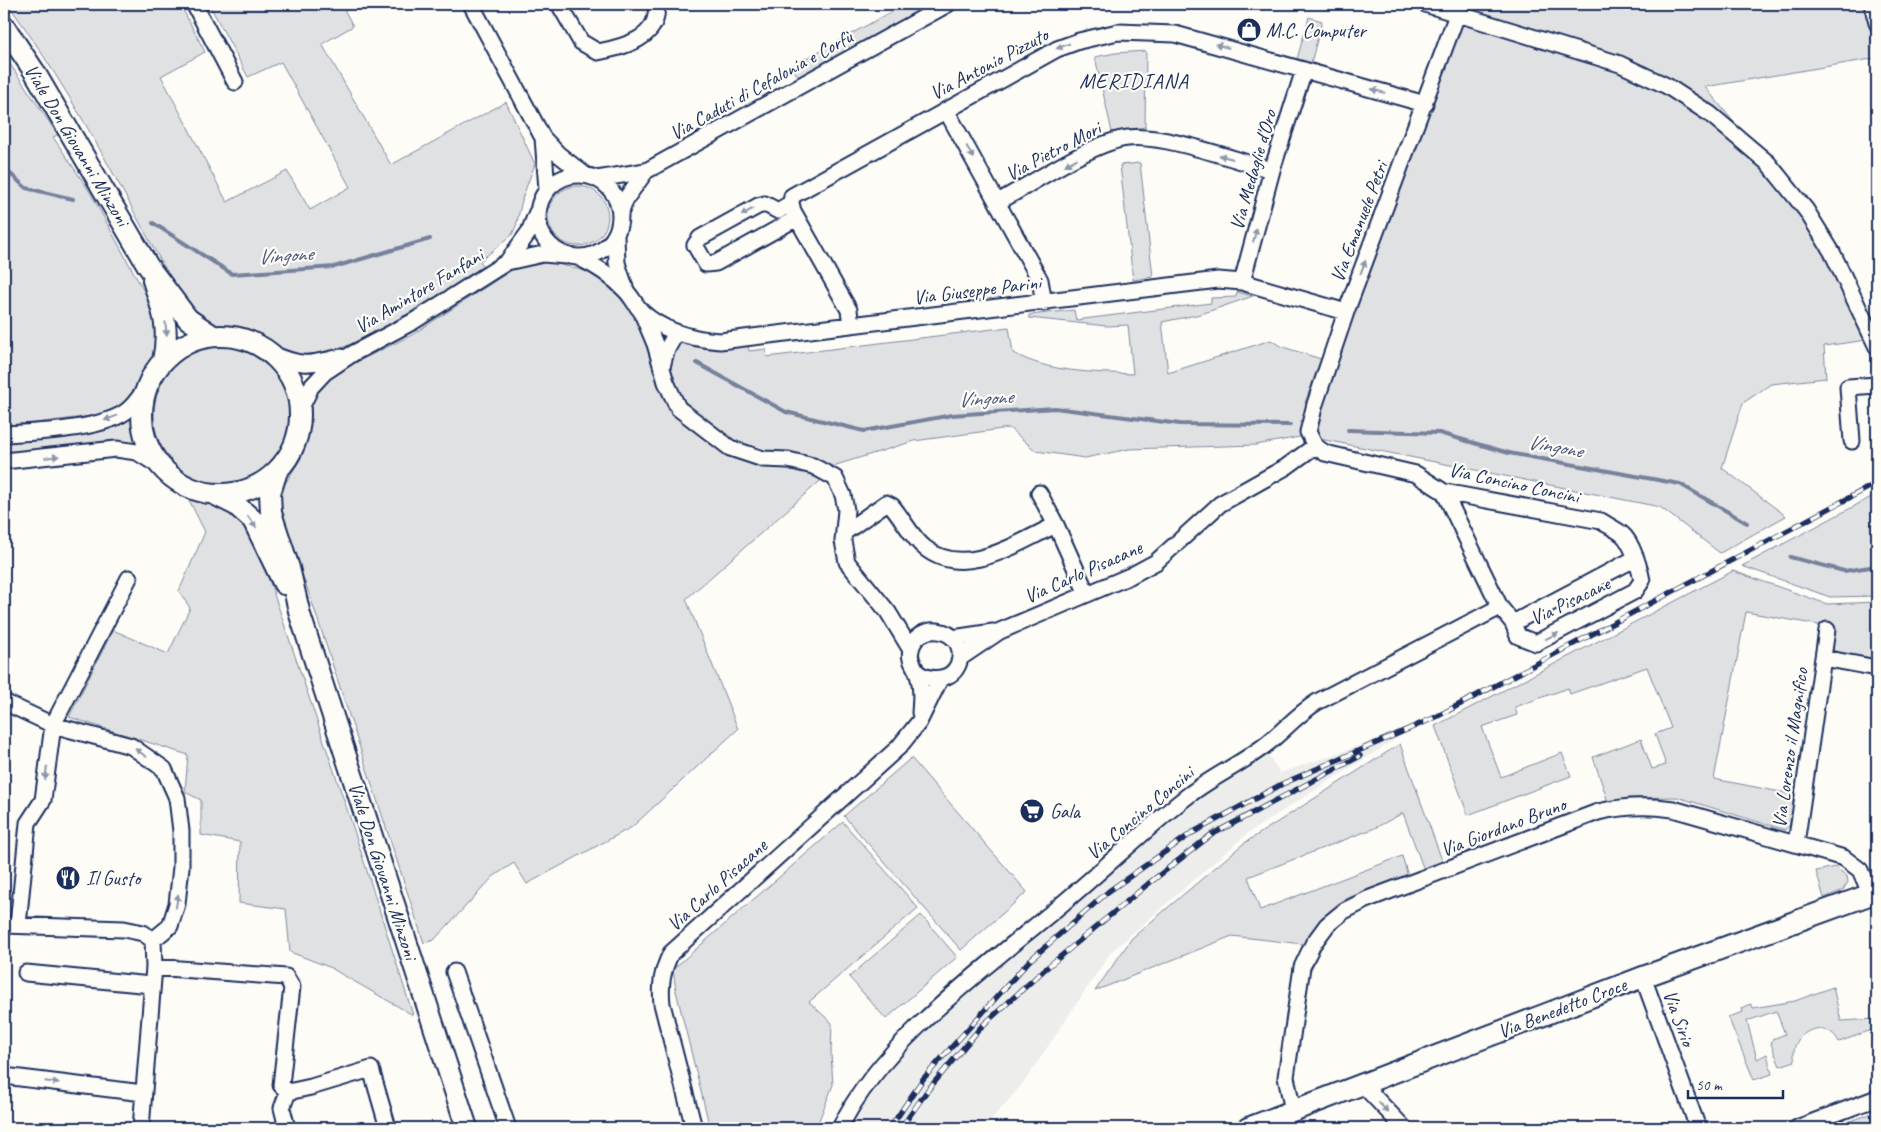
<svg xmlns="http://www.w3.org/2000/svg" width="1881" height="1132" viewBox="0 0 1881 1132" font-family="Caveat,sans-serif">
  <rect width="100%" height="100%" fill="#fdfcf7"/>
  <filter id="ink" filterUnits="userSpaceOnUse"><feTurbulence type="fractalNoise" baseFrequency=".02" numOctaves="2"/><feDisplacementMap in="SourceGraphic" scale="10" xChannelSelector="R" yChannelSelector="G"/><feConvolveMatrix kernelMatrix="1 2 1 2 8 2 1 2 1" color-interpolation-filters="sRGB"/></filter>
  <g filter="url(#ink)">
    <path fill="#edeeec" d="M1416,726L1248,833L1111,952L1025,1081L984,1128H849L853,1118L897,1058L932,1022L1189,800L1265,750L1280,773Z"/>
    <path fill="#e0e1e3" stroke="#7e88a0" d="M8,4H180L205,52L161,76L227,202L287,171L310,210L350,187L281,62L248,77L209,4H341L353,26L322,44L391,165L506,102L535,164L523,196L516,226L512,235L480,261L483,266C447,290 340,362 299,358C286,357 266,336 250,330C233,324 212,330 197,317C191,311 186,302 182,295C161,264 144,230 126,197C90,130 52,65 8,4Z
      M906,4H948L803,86L792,66Z
      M1425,4H1686L1687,7L1710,4H1865L1877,49V58L1705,87L1806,210L1874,339L1824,346L1826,378L1771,384L1743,403L1722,468L1786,516L1720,553L1660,507L1305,436L1256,445L1129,449L1085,458L1036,451L1009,428L914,441L836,465L819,482L686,599L738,729L632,827L527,884L514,863L494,876L434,940L424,943L311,599L279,509V493L300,460L309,435L312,403L317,388L328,376L412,335L521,264L546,261L597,274L615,289L632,312L683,342L722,349L748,346L749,351L766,349L767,357L1009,327L1013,353C1051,373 1091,372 1133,374L1128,325L1107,326L1029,318V315L1074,310L1076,320L1211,303V298L1236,297L1237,292L1253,296L1201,314L1162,322L1168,373L1271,340L1280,346L1321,359L1305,403L1315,404L1458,14Z
      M1309,17L1322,21L1311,63L1297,59Z
      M1146,51L1145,127L1112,132L1095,57L1115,53Z
      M4,55L58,135L53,137L90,192L153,308L159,333L154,357L144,371L136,389L123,406L99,415L4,427Z
      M1140,163L1153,277L1133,280L1120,165Z
      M548 216a30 30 0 1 1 60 0a30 30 0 1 1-60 0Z
      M154 415a69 69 0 1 1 138 0a69 69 0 1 1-138 0Z
      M134,414L137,445L119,442L4,455V441L117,427Z
      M1877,494V596L1830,597L1742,566Z
      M189,500L218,507L239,518L257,544L351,821L413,1015L329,967L290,952L286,909L239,903L240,842L201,835V800L185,792L188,755L69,717L113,630L168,654L190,608L179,591L205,532Z
      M1733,571L1827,604L1877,602V659L1832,652L1835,628L1746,612L1714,779L1796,795L1791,824L1785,830L1677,797L1627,798L1608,802L1593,757L1641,739L1652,769L1666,765L1655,734L1671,728L1647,667L1570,694L1568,688L1515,707L1517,715L1482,727L1501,777L1562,753L1571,776L1468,815L1435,726Z
      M1400,744L1443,863L1424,870L1403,813L1375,828L1248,877L1260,910L1402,856L1408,876L1345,899L1322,917L1303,944L1232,936L1095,991L1132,938L1243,844Z
      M911,758L1027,892L961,950L844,816Z
      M843,822L918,908L809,1002L832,1023L831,1054L833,1085L816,1128H710L676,991L673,969Z
      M1835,867L1847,876L1848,882L1843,890L1824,898L1816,871Z
      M921,915L957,957L886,1019L849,977Z
      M1833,987L1841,1021L1877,1019V1028L1839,1042C1826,1015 1787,1033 1795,1061L1780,1066L1771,1044L1773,1039L1785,1034L1776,1011L1747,1021L1757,1059L1767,1054L1772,1074L1754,1080L1728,1017L1743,1012L1742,1008L1751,1004L1753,1008L1795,1001Z
      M1870,1114L1875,1128H1832Z"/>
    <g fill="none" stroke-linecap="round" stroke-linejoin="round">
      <path stroke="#76819c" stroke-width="4" d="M4,168L26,188L73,199
        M153,223L232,274L334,267L430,239
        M697,363L786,412L864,431L952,415L1055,408L1180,424L1290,425
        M1348,430L1439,433L1509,453L1680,484L1747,523
        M1790,557L1844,571L1877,566"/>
      <defs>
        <path id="minor" d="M194,4L235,82
          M471,4L543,138L558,154L585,175
          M559,4L581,42L598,52C624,47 661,38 656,4
          M1425,4L1620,64L1667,86L1710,114L1768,163L1806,210L1832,252L1877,347
          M1461,4L1346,312L1315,404L1308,432L1315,446L1325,453L1416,474L1444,492L1601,521C1607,525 1616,529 1622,534C1632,542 1640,569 1642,581L1635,591L1536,643L1518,636L1513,623L1636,558
          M1872,4L1877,23
          M946,110L1040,280L1044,303
          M543,138L547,189
          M538 216a41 41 0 1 1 82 0a41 41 0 1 1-82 0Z
          M597,179L646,171L948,4
          M998,202C1030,185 1094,141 1128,138C1165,134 1234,160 1272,170
          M791,203L778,211L765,204L758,206L700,238L695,245L706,264L716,263L797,218
          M621,211L627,197L646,171
          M616,236L617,263L625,287
          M579,258C597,266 612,276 626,291C632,297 636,306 642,312C664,332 691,339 720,341L1218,280L1242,282L1346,312
          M507,262L529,232L537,212
          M1242,282L1272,170L1304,70
          M642,313L655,344L666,382L678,408L730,448L763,459L788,460L813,466L835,478L843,495L846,510L843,541L847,562L888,612L911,650
          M851,325L849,310L793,211L791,203L792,196L1057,49L1079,41L1118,32L1175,34L1425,104
          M270,353C302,367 308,365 341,357
          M662,367L666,351L676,333
          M300,410L311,387L325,372L352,354L414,321L507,262L543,254L566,256
          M4,434C35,432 106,430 129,409C136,403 141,394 147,387
          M1852,441L1848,387L1877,385
          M4,461L116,449L137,452L158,465
          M1444,492L1500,607
          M1039,493L1056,525L1087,594
          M845,532L886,503L892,506C903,519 912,538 925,548C965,580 1018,542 1056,525
          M953,638L993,632
          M960,658L1000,631L1130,576L1156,562L1220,504L1286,467L1315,446
          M1823,658L1877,668
          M918,673C934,683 956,680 960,658C964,627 916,620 911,650C908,661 916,666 918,675C922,687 921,700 920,713
          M4,702L53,725L129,578
          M1796,844L1827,630
          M4,925L124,929L143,933L153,940L154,967L141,1128
          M18,925L28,823L43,800L53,725L131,746L164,769L177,798L181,831V867L177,904L170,926L153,940
          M154,967L286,977L292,987L281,1085L288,1092
          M454,972L508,1128
          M26,973L151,985
          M1643,977L1698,1128
          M4,1076L143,1093
          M1363,1085L1404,1128
          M288,1092L311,1087L371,1069L388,1128
          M1293,1111L1286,1077L1302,967L1313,944L1327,925L1344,911L1368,899L1598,812C1624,806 1647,805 1673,809L1844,858L1860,870L1871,895
          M287,1128L282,1108L288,1092
          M694,1128L662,1004C660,985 662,971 671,953L899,747L919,722L940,679
          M840,1128C880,1043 990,964 1062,904C1104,869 1143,831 1185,798C1211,777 1242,764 1268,743C1285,729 1298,714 1317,702L1500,607L1513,623
          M1797,1128L1877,1098"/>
        <path id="major" d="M4,26L34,71L148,266L188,319L213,336
          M153,280C163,312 170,327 163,361
          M142 415a79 79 0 1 1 158 0a79 79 0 1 1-158 0Z
          M277,471L270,493L271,513L289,568L300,615L467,1128
          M214,494L236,505L253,520L284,584
          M1248,1128L1643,977L1877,892"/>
      </defs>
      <use href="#minor" stroke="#1b2f5e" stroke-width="19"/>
      <use href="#major" stroke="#1b2f5e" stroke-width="24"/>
      <use href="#minor" stroke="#fdfcf7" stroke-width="15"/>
      <use href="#major" stroke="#fdfcf7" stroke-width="20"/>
      <defs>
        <path id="rail" d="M890,1128L923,1079L1029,961L1109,891L1192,833L1282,784L1436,717L1877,483
          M901,1128L927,1091L981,1027L1044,970L1148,884L1211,835L1360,756"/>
      </defs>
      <use href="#rail" stroke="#1b2f5e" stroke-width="5.5"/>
      <use href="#rail" stroke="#fdfcf7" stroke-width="4" stroke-dasharray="11" stroke-linecap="butt"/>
    </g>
    <defs><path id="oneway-solid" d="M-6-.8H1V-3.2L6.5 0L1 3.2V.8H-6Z" transform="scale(1.25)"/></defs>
    <g fill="#8c96aa">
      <use href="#oneway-solid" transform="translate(1063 46) rotate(159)"/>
      <use href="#oneway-solid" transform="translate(1222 46) rotate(-165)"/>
      <use href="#oneway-solid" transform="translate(1378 91) rotate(-164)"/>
      <use href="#oneway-solid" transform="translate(970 152) rotate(61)"/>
      <use href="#oneway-solid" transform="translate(1226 157) rotate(-165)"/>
      <use href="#oneway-solid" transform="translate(1071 162) rotate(151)"/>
      <use href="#oneway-solid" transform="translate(747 212) rotate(151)"/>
      <use href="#oneway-solid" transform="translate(1255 235) rotate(-74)"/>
      <use href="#oneway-solid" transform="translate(1363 267) rotate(-69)"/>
      <use href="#oneway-solid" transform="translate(166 329) rotate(85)"/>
      <use href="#oneway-solid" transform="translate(111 418) rotate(160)"/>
      <use href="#oneway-solid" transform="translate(52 457) rotate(-7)"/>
      <use href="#oneway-solid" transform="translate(252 522) rotate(54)"/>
      <use href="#oneway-solid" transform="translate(1552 636) rotate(-26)"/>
      <use href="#oneway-solid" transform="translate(141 753) rotate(-145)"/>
      <use href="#oneway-solid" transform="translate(46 773) rotate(98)"/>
      <use href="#oneway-solid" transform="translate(177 901) rotate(-81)"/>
      <use href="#oneway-solid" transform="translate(52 1082) rotate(6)"/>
      <use href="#oneway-solid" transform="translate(1383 1107) rotate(46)"/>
    </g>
  </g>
  <defs>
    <symbol id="shop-disc" viewBox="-11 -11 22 22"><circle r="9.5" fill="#1b2f5e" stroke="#fdfcf7"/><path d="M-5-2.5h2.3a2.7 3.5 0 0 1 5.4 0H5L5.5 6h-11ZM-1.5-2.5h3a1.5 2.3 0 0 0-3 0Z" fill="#fff"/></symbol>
    <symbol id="supermarket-disc" viewBox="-11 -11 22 22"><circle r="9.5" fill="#1b2f5e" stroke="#fdfcf7"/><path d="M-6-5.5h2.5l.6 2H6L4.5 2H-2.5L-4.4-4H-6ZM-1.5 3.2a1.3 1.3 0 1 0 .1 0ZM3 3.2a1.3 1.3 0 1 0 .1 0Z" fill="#fff"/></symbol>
    <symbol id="restaurant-disc" viewBox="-11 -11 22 22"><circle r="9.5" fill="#1b2f5e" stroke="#fdfcf7"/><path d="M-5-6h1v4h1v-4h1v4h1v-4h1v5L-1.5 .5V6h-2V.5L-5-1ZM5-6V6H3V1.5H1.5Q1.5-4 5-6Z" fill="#fff"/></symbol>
  </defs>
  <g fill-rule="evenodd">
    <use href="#shop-disc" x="1235" y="16" width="28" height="28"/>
    <use href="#supermarket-disc" x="1018" y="797" width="28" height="28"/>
    <use href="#restaurant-disc" x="54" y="864" width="28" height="28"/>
  </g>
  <g text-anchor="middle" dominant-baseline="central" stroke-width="4.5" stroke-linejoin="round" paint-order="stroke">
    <g font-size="20" fill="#1b2f5e" stroke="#fdfcf7" text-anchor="start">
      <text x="1266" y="30">M.C. Computer</text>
      <text x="1050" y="811">Gala</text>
      <text x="86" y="878">Il Gusto</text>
    </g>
    <g font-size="20" fill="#1b2f5e" stroke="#fdfcf7">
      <text transform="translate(989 64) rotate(-28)">Via Antonio Pizzuto</text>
      <text transform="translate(761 85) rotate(-29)">Via Caduti di Cefalonia e Corfù</text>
      <text transform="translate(77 145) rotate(59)">Viale Don Giovanni Minzoni</text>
      <text transform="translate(1053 151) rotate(-28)">Via Pietro Mori</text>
      <text transform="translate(1253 170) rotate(-74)">Via Medaglie d'Oro</text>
      <text transform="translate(1359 222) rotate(-69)">Via Emanuele Petri</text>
      <text transform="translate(977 290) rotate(-7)">Via Giuseppe Parini</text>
      <text transform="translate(419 291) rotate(-31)">Via Amintore Fanfani</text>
      <text transform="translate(1514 483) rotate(12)">Via Concino Concini</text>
      <text transform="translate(1083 572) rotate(-24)">Via Carlo Pisacane</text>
      <text transform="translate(1570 601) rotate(-26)">Via Pisacane</text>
      <text transform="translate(1790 748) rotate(-82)">Via Lorenzo il Magnifico</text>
      <text transform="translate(1140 813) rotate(-40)">Via Concino Concini</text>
      <text transform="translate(1503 827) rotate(-21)">Via Giordano Bruno</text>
      <text transform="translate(383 871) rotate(72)">Viale Don Giovanni Minzoni</text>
      <text transform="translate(717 885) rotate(-42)">Via Carlo Pisacane</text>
      <text transform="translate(1562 1008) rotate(-21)">Via Benedetto Croce</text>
      <text transform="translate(1679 1018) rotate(70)">Via Sirio</text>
    </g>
    <g font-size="21" letter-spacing="1" fill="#1b2f5e" stroke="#fdfcf7">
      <text x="1134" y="81">MERIDIANA</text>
    </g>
    <g font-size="21" font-style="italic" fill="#49587d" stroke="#fdfcf7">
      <text transform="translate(285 255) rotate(-4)">Vingone</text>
      <text transform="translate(985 398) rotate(-4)">Vingone</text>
      <text transform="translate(1555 446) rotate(10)">Vingone</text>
    </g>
  </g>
  <rect width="1881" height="1132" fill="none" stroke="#fdfcf7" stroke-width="20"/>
  <rect x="10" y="10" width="1861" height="1112" fill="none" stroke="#1b2f5e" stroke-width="2" filter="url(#ink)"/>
  <path d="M1688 1090v8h95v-8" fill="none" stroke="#1b2f5e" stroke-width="2.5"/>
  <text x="1696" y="1090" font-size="15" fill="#1b2f5e" stroke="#fdfcf7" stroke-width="4" paint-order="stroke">50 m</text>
</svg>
